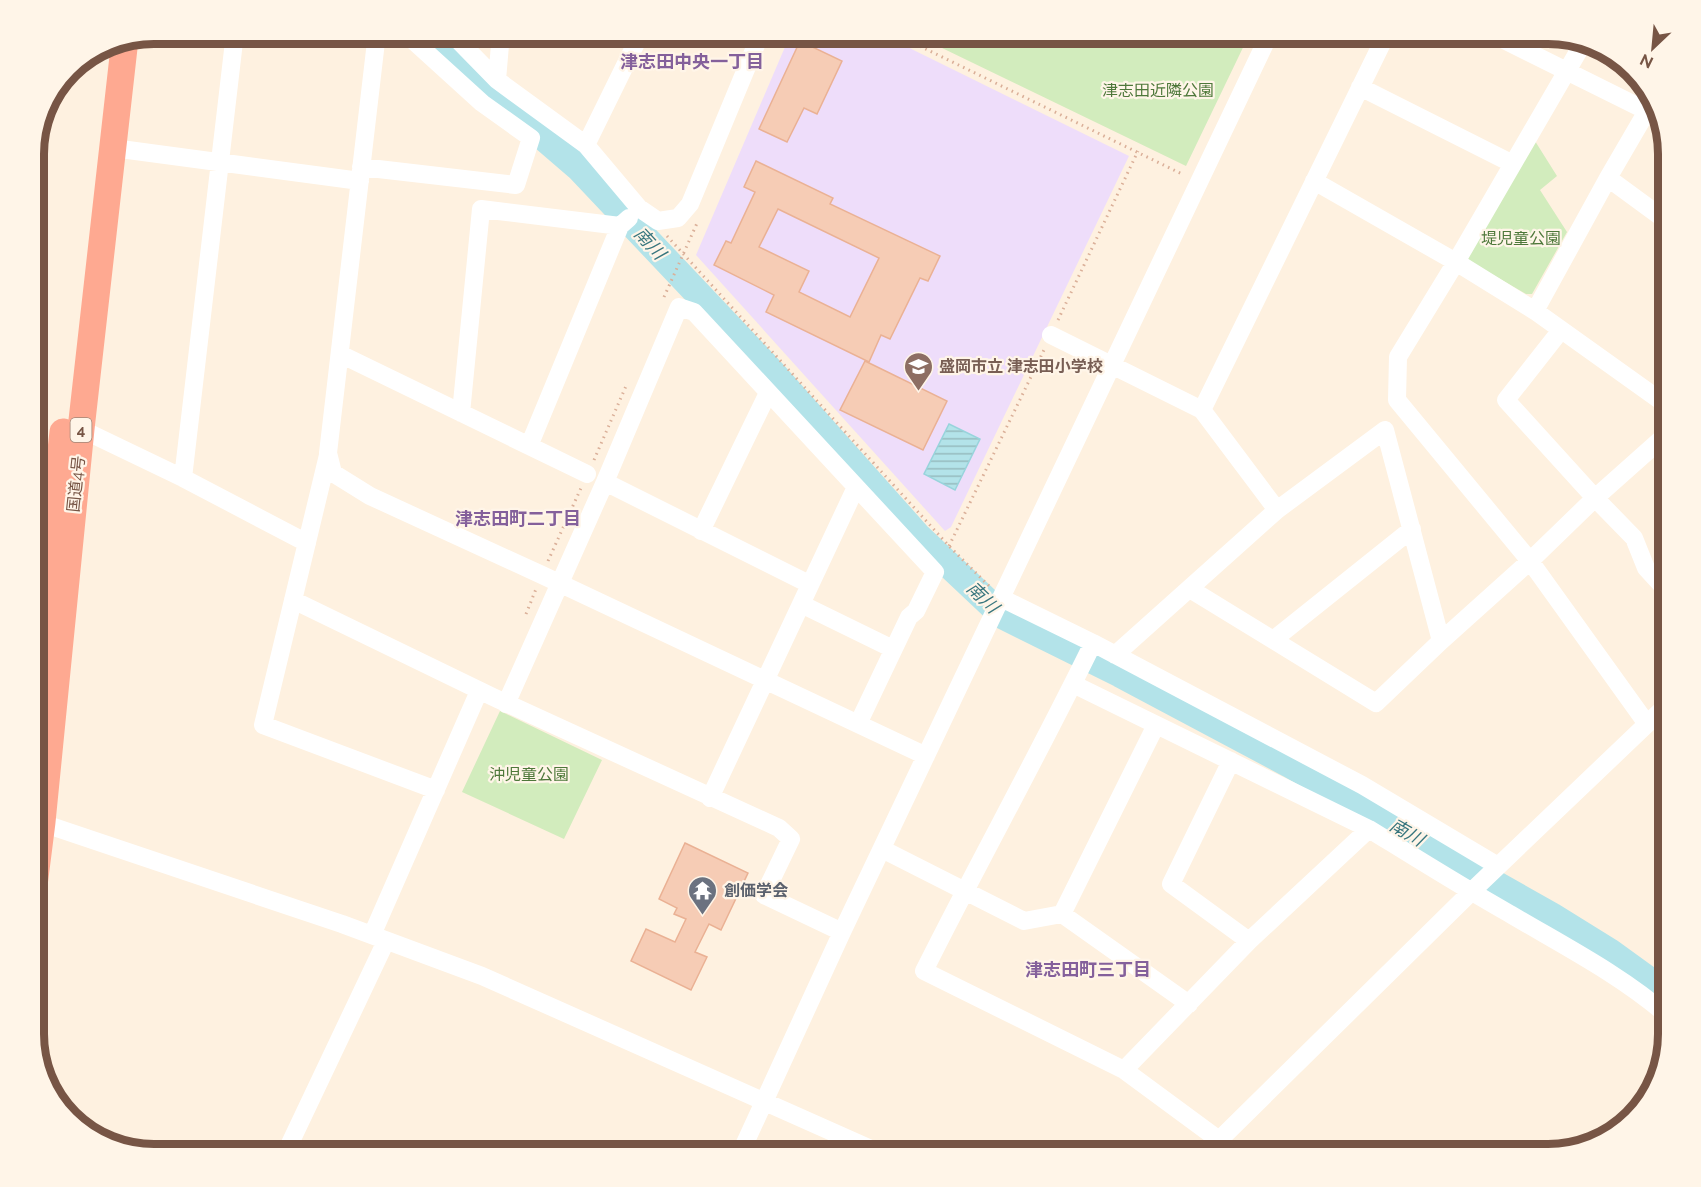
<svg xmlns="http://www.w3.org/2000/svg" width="1701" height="1187" viewBox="0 0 1701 1187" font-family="Raleway,'Noto Sans JP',sans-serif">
  <defs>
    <pattern id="water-rules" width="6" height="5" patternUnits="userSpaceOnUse" patternTransform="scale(1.5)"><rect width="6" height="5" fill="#b3e3e9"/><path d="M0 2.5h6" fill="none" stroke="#96bbbf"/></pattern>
  </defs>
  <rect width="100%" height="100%" fill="#fef1e0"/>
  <path fill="#eeddfa" d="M791,33H879L1129,156L951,527L945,531L696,255Z"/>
  <path fill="#d2ecbd" d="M911,33H1250L1186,166Z
    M1535,141L1557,176L1540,190L1567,232L1532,294H1526L1469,261L1467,255Z
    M500,711L602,760L564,839L462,792Z"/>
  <path fill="url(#water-rules)" stroke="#98d4dc" stroke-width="1.5" d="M949,424L980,439L955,490L924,474Z"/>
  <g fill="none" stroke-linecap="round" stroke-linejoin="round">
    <path stroke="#b3e3e9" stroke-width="27" d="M426,33L472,76L579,168L771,371L917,535L1003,616L1120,674L1289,764L1379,815L1451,859L1552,916L1610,952L1668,994"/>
  </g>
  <path fill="#f6ccb5" stroke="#eab194" stroke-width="1.5" fill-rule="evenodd" d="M800,41L842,61L817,114L804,108L787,142L759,129Z
    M756,161L833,198L830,204L940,256L928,281L920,278L890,339L881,335L869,362L766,312L774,295L714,265L726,241L731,243L755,192L744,187ZM778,209L879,258L850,317L799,292L809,271L759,247Z
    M865,361L947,401L923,450L840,410Z
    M685,843L748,873L721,930L709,924L695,952L707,957L691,990L631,961L646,929L675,942L686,919L674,914L677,908L659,899Z"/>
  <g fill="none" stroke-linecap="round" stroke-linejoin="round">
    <path stroke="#daaf98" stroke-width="3" stroke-dasharray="1.5 4.5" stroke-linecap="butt" d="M893,33L1184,175
      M667,236L949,546L989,586
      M664,297L698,221
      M1058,320L1138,151
      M594,460L626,386
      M949,546L1044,350
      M548,561L581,488
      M526,614L536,589"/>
    <path stroke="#fff" stroke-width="18" d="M377,33L328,453L333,473L370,496L542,575L926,756
      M451,33L497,80L586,145L639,208L658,221L678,218L690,204L761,33
      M1490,33L1647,111
      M1582,45L1456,262L1398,357L1397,400L1530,561L1647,724
      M497,80L501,33
      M1360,87L1513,164
      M586,145L641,33
      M113,148L360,181
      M361,167L516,185L531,138L482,103L405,33
      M1608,178L1668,222
      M1314,181L1456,262L1535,311L1668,406
      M1535,311L1608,178L1654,99
      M1561,330L1506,400L1595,498L1634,538L1646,568L1668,592
      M1051,335L1202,410L1277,510
      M340,354L587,474
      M1202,410L1387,33
      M461,413L481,209L620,226
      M81,429L183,478L307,543
      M529,446L620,226L629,218
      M328,455L263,725L436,790
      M183,478L235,33
      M605,482L809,584
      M701,531L768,393
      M1190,589L1376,703L1441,641L1530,561L1595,498L1668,433
      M1001,598L1093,643L1362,785L1498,866
      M293,600L493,697L779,828L791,839L764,895L842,932
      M801,604L893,649
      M1273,640L1412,529
      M1093,643C1039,754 979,861 924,971L1124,1070L1219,1140
      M1115,655L1277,510L1385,430L1441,641
      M1073,684L1369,829
      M506,704L605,482L679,307L694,312L935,572L916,611L909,617L858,724
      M1231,761L1171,884L1249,941
      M710,798L856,487
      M33,820L342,924L482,976L882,1154
      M882,849L1024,921L1062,914L1189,1004
      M1062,914L1156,725
      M372,935L479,691
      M1124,1070L1249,941L1369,829C1416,858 1462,887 1510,914C1564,946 1621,975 1668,1016
      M285,1154L386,941
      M740,1154L842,932L1270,33
      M1205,1154L1471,892L1668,704"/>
    <path stroke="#fea991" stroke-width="27" d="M33,705L63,432
      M33,893L42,822L81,429L125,39"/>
  </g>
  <defs>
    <symbol id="school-pin" viewBox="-11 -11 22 30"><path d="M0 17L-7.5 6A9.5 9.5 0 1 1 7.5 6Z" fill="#8d6e63" stroke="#fff5e8"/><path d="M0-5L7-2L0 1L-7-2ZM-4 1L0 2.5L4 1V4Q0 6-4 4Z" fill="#fff"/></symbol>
    <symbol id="temple-pin" viewBox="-11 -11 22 30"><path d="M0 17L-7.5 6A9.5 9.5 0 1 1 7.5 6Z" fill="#6b7280" stroke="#fff5e8"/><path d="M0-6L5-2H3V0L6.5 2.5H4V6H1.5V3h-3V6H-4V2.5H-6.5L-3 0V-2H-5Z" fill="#fff"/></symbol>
  </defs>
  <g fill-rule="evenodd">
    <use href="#school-pin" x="902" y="350" width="33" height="45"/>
    <use href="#temple-pin" x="686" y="874" width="33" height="45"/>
  </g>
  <g text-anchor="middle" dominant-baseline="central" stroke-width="4.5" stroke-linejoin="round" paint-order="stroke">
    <rect fill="#fff5e8" stroke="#a08576" stroke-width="1.5" x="70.5" y="418" width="21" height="24" rx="4.5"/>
    <g font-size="15" font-weight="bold" fill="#775545">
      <text x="81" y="430">4</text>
    </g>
    <g font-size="16" fill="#4e783a" stroke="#fff5e8">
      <text x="1158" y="90">津志田近隣公園</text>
      <text x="1521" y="238">堤児童公園</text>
      <text x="529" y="774">沖児童公園</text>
    </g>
    <g font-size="16" font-weight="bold" fill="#785e54" stroke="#fff5e8" text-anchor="start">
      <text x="939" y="366">盛岡市立 津志田小学校</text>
    </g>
    <g font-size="16" fill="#775545" stroke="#fff5e8">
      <text transform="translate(76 484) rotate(-84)">国道4号</text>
    </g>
    <g font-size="16" font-weight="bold" fill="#5b616d" stroke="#fff5e8" text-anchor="start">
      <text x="724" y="890">創価学会</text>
    </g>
    <g font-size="18" font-weight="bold" fill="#84609b" stroke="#fff5e8">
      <text x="692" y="61">津志田中央一丁目</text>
      <text x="518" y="518">津志田町二丁目</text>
      <text x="1088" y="969">津志田町三丁目</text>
    </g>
    <g font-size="18" font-style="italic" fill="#38767e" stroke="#fff5e8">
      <text transform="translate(650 243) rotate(47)">南川</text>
      <text transform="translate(983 597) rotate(44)">南川</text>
      <text transform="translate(1407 832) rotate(30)">南川</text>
    </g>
  </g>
  <path d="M0 0H1701V1187H0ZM154 44H1548A110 110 0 0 1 1658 154V1034A110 110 0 0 1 1548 1144H154A110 110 0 0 1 44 1034V154A110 110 0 0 1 154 44Z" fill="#fff5e8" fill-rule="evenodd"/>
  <path fill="none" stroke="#775545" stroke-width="8" d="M154 44H1548A110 110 0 0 1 1658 154V1034A110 110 0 0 1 1548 1144H154A110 110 0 0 1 44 1034V154A110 110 0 0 1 154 44Z"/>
  <g transform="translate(1653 48) rotate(206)" stroke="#fff5e8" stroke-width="4.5" paint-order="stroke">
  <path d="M0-4.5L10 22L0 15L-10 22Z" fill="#775545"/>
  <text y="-9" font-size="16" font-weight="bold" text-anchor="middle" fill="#775545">N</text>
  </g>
</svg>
